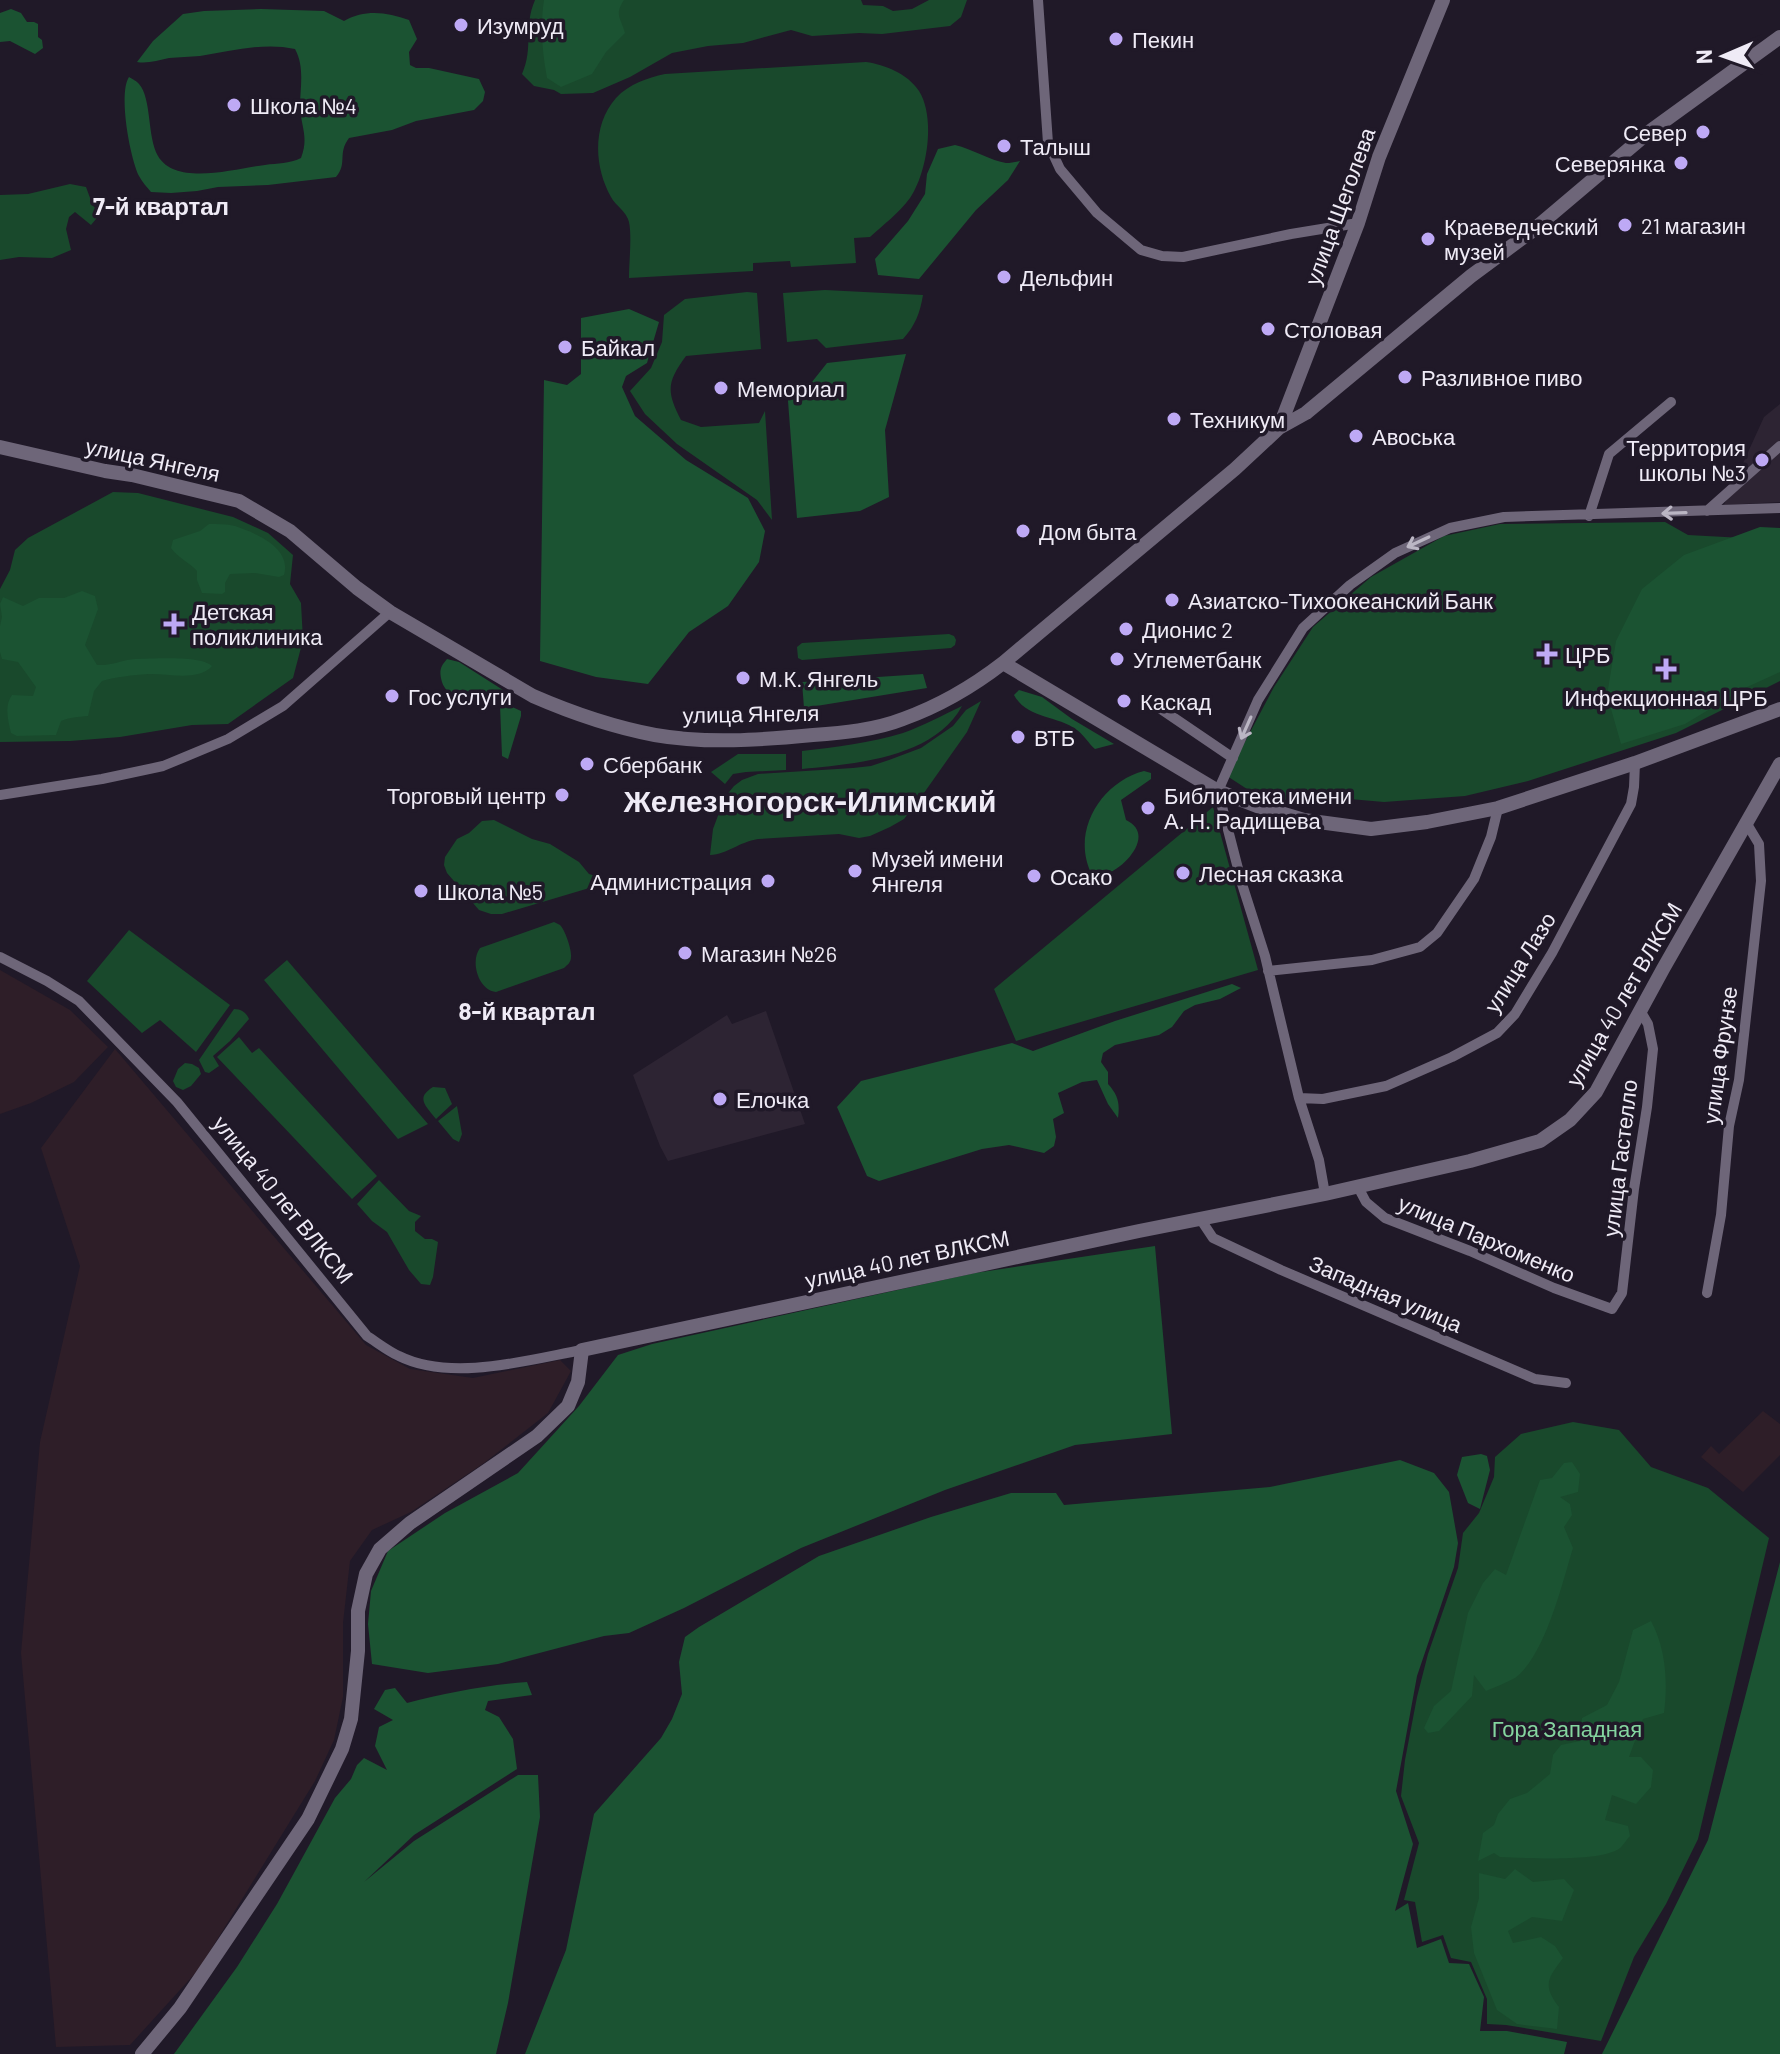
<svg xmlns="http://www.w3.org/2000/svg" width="1780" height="2054" viewBox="0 0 1780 2054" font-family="Barlow,sans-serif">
  <rect width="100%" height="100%" fill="#201928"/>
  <path fill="#2e1e28" d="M0,970L70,1010L108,1047L74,1082L31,1103L0,1114Z
    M115,1049L366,1345L410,1369L473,1378L560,1360L571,1371L548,1413L484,1463L411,1512L372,1530L350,1561L343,1623V1697L334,1740L315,1781L199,1969L130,2045L56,2047L21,1653L40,1442L80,1266L41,1148Z
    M1763,1411L1780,1424V1455L1743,1492L1701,1457L1711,1446L1719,1454Z"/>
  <path fill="#2d2433" d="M1780,404V502L1724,505L1764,417Z
    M766,1011L805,1124L668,1161L660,1146L633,1075L727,1015L732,1024Z"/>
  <path fill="#19492c" d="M535,0H861L863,5L883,6L893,11L912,9L929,0H967L961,17L950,26L882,34L859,33L812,36L791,30L743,43L708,46L672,53L630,77L593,93L561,94L554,90L534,86L522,74C534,47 523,28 535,0Z
    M866,62C885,65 907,73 919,91C936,118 927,173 910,198C899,213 883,225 870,237L854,238L856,263L791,267L790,261L753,263V271L629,278C629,262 632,236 629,222C627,212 615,205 611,197C594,167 592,125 616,98C629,84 647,78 665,74Z
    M70,184L86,187L93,206L101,213L91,225L75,212L69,217L66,229L71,250L52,258L19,257L0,260V195L28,194Z
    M825,290L923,295C920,313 915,326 903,339L826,348L817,339L787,342L783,293Z
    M747,292L757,293L761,349L686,356C667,382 666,391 681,420L701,427L759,423L765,411L772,520L757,500L677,444L645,414L630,391L651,368L662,342L664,315L685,299Z
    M113,492L138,493L233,517L268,533L293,555L290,584L301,603L303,640L293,678L228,724L192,725L120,737L70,741L0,742V589L10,570L15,550L28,538Z
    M1665,522L1688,535L1780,540V681L1676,733L1528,781L1465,796L1384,802L1327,797L1281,803L1247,789L1227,776L1274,687L1313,627L1371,577L1444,536L1500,524Z
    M949,634L954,636L956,640L955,645L951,648L802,660L798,658L797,647L802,643Z
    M981,701L967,732L919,800L904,819L890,827L870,836L859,838L839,834L758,839C739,842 728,854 710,855L713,829L725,797L734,786L742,780L758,774L853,768L871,766L889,760L921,748L953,726L966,710Z
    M962,706C934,758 854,764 802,769V751C836,747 870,743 903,733C923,726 943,715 962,706Z
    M738,754H786V770L746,772L733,774L725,784L711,772Z
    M1213,807L1258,970L1016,1041L994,989Z
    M494,820L532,839L550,844L579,862L589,874L596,876L595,884L586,889L502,914H491L479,910L447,873L444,865L445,857L457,839L469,833L482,821Z
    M554,922C556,923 558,924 560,925C565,930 572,950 571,957C571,963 567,965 564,968L496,992C478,990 470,961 480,948Z
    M129,930L230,1005L196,1052L160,1020L142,1033L87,981Z
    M287,960L428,1124L398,1139L264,980Z
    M234,1009C241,1009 246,1012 249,1019L230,1041L213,1056L219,1066L209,1073L205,1072L199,1060Z
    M239,1037L252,1053L259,1048L377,1176L352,1199L217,1057Z
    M185,1063L192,1064L199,1068L201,1074L191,1086L183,1090L176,1087L173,1081L178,1069Z
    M433,1087L445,1088L452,1104L436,1119C426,1106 415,1098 433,1087Z
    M457,1106L462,1134L459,1142L453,1139L438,1121Z
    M379,1180L409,1211L421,1216L415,1222V1231L425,1239H432L438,1242L433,1277L430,1285L421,1284L409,1270L387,1232L372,1221L357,1204Z
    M1573,1422L1619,1430L1651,1467L1708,1488L1769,1538L1698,1839L1666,1904L1634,1957L1601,2041L1506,2025L1487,2024V1999L1471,1962L1451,1958L1443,1935L1422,1942L1415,1902L1404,1900L1419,1843L1401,1796L1405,1760L1417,1697L1428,1654L1458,1568L1463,1533L1479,1513L1494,1477L1495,1457L1521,1434Z"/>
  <path fill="#1b5332" d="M544,0H624C614,15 621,18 625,33L606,52L592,74L561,87L547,78C542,51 540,27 544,0Z
    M11,9L21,13L27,22H34L38,24V37L42,40L43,48L35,54L10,41L0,42V13Z
    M261,9L324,11L344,21C365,9 387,12 409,20L417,39L409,52L410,65L416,68H429L479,79L485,92L483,101L474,110L416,121L392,130L349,138C337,154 348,163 336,177L268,185L218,187L197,191L171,193L151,192C147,187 142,182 139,176C130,158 118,93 129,77C132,79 137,81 139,84C152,99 147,137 158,156C176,187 237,168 265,165C278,163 289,164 301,158C309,137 301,127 300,107C300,88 305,67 295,49C264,42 232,51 200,56C190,57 179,57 169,58C158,60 148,64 137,62L153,41L183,14L204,11Z
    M955,145C972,149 992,161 1006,163C1011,163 1015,162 1020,161L1008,180L976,210L919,279L878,275L875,259L908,221L925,194L927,174L938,149Z
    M629,309L659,322L647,363L626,376L622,387L635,416L686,460L748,498L765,531L759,562L728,606L689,632L648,684L596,677L540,661L544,380L567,385L581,374V318Z
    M906,354L885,430L889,497L860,511L797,518L787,388L808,387L827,363Z
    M209,524C217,524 227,524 235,526C256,533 292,548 284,575L279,577L255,573L230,574L225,583V592L222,594L202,593L197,580V571C189,562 178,558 171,548L173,540L200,531Z
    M1760,527L1780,528V672L1745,688L1685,724L1621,744L1607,695L1616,641L1642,589L1684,555Z
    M82,591L95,596L98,609L85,645L97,665C111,666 122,660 135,659C153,659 200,655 212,666C198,682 167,673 148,674C133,675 116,677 102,681L94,691L88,716C78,717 70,717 61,721L56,735L17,736L11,733C8,720 4,706 12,695L33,696L36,687L18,662L2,659L0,652V626L2,617L0,604L3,597L23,606L39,598H64Z
    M447,659L459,662L503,690L505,698C485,695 449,705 442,682C439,671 440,667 447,659Z
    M923,674L927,688L804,708L802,682Z
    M1019,690L1042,697L1072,719L1114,744L1095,749C1089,744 1084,735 1077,730C1057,715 1027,719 1014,695Z
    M506,704L521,711V716L508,759L502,756L500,705Z
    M1144,771L1151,773V779L1121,800L1126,820C1156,834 1125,868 1106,874C1102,876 1097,875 1092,875C1070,832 1101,782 1144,771Z
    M1232,984L1241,988L1220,999L1195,1005L1184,1011L1172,1027L1159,1035L1115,1045L1103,1053L1101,1062L1108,1072V1084C1118,1095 1120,1103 1118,1118L1108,1104L1097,1080L1082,1082L1058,1093L1064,1113L1053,1119L1056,1137L1054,1146L1044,1153L1009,1145L982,1149L879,1181L867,1176L837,1107L861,1081L1012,1043L1033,1051L1115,1021Z
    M1155,1246L1172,1434L1075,1445L945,1490L801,1548L684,1608L629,1633L604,1636L498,1664L428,1673L372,1664L368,1624L371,1591L388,1551L445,1513L518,1473L579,1406L618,1355L652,1344L975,1273Z
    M1481,1454L1487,1456L1490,1470L1480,1509L1468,1503L1457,1475L1462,1457Z
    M1400,1460L1434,1473L1449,1492L1458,1543L1454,1567L1417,1676L1396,1791L1413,1844L1395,1911L1408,1903L1417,1948L1441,1939L1449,1963L1469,1964L1484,1997L1480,2031H1507L1567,2042L1564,2054H525L566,1950L594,1814L661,1738L672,1719L682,1694L679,1662L685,1637L699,1627L819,1556L931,1517L1011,1493H1056L1064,1505L1270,1487Z
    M1572,1462L1580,1474L1578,1492L1560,1497L1570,1504L1572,1515L1564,1527L1573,1548C1562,1584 1545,1656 1515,1678C1506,1683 1495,1687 1486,1691L1474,1675L1472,1696L1439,1731L1428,1733L1424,1728L1434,1706L1451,1691L1468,1613L1483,1583L1495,1569L1506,1575L1540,1480L1552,1478L1564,1463Z
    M1780,1562V2054H1602L1708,1840Z
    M1651,1621C1666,1648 1668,1683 1664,1713L1643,1719L1629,1757H1641L1653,1770L1651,1787L1636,1804L1612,1795L1605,1820L1628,1826L1630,1836C1626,1840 1622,1848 1617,1850C1594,1862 1528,1858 1500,1857L1494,1853L1478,1861L1483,1833L1494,1825L1498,1814L1510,1799L1527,1793L1550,1774L1553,1755L1561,1745L1580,1741L1582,1718L1607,1705L1619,1682L1633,1630Z
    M527,1682L532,1695L488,1701L485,1710L499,1717L513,1739L517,1769L414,1835L364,1882L414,1841L518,1775H538L540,1817L508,2003L496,2054H174L237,1967L277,1904L335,1798L351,1779L357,1765L364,1758L387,1770L375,1746L379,1727L393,1720L374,1709L385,1690L395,1688L407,1703C446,1693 486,1685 527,1682Z
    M1515,1869L1533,1882L1564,1879L1574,1890L1562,1921L1532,1917L1508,1931L1513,1943L1541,1937L1555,1946L1563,1958C1548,1978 1542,1985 1559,2007L1557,2029L1517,2024L1497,2010L1474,1953L1471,1927L1479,1898V1873L1505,1879Z"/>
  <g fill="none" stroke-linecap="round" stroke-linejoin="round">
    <path stroke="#6e6679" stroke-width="10" d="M1038,0L1048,143L1060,169L1097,213L1141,250L1162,256L1183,257L1291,234L1358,223
      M1707,511L1780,446
      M1589,516L1609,454L1671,402
      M1158,707L1233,758
      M0,795L102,779L163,766L228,739L283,706L390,612
      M0,957L47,981L79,1001L177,1102L367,1336C378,1343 388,1351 399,1356C451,1382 528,1360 582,1350
      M1268,971L1372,960L1420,947L1437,933L1474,879L1491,837L1498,808
      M1299,1098L1323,1099L1386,1086L1452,1057L1497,1033L1515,1014L1552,953L1631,804L1634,787L1635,763
      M1358,1187L1366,1202L1385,1218L1470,1251L1554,1288L1612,1309L1622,1293L1634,1189L1647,1107L1653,1049L1648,1024L1641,1012
      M1325,1194L1319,1160L1299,1098L1265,956L1242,884L1218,791L1258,700L1303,628L1350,585L1395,553L1450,528L1504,517L1780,508
      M1201,1220L1213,1238L1281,1270L1535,1379L1566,1383
      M1707,1293L1721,1215L1729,1126L1739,1080L1761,881L1759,844L1747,824"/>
    <path stroke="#6e6679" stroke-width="14" d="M1279,428L1358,223L1379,157L1443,0
      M0,447L105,471L132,475L239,501L290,531L357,588L390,612L533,696C572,713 613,727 655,735C706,744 761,740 813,735C842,733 875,730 903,719C939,706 972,687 1003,663L1235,469L1279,428L1306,413L1471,276L1532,231L1649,132L1780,37
      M1003,663L1218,791L1257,806L1304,820L1371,829L1427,822L1498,808L1635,763L1780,709
      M142,2054L180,2008L308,1819L342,1749L351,1719L358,1651V1611L366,1574L380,1549L410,1523L537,1436L568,1406L578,1382L582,1350L1139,1231L1325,1194L1470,1161L1540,1141L1570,1120L1596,1092L1663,969L1780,764"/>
  </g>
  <defs><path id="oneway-shaft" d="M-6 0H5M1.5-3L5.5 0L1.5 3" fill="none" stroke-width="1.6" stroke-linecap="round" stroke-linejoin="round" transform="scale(2)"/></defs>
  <g stroke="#bbb6c4">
    <use href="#oneway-shaft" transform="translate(1674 513) rotate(178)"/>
    <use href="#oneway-shaft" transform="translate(1418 542) rotate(155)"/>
    <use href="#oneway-shaft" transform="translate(1246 728) rotate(114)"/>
  </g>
  <g fill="#bea9f5" stroke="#201928" stroke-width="3">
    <circle cx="461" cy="25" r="8"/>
    <circle cx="1116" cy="39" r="8"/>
    <circle cx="234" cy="105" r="8"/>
    <circle cx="1703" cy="132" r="8"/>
    <circle cx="1004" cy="146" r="8"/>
    <circle cx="1681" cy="163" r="8"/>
    <circle cx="1625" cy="225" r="8"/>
    <circle cx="1428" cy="239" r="8"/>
    <circle cx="1004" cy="277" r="8"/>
    <circle cx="1268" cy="329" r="8"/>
    <circle cx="565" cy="347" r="8"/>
    <circle cx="1405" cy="377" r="8"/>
    <circle cx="721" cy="388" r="8"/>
    <circle cx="1174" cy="419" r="8"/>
    <circle cx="1356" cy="436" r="8"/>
    <circle cx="1762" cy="460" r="8"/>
    <circle cx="1023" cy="531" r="8"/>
    <circle cx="1172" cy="600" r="8"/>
    <path d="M170 612h8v8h8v8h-8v8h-8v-8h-8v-8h8z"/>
    <circle cx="1126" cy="629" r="8"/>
    <path d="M1543 642h8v8h8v8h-8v8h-8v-8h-8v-8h8z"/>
    <circle cx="1117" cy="659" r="8"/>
    <path d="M1662 657h8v8h8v8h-8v8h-8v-8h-8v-8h8z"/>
    <circle cx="743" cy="678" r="8"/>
    <circle cx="392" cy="696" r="8"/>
    <circle cx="1124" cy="701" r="8"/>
    <circle cx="1018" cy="737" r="8"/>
    <circle cx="587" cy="764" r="8"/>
    <circle cx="562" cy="795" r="8"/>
    <circle cx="1148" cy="808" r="8"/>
    <circle cx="855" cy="871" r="8"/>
    <circle cx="1183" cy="873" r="8"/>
    <circle cx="1034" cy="876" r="8"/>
    <circle cx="768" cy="881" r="8"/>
    <circle cx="421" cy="891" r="8"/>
    <circle cx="685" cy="953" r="8"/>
    <circle cx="720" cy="1099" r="8"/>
  </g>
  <g text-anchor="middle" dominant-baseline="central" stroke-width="7" stroke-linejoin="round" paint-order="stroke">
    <g font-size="22" fill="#efebf6" stroke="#201928" text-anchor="start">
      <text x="477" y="25">Изумруд</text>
      <text x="1132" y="39">Пекин</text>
      <text x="250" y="105">Школа №4</text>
      <text x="1687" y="132" text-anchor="end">Север</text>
      <text x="1020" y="146">Талыш</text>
      <text x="1665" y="163" text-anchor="end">Северянка</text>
      <text x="1641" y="225">21 магазин</text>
      <text x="1444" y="226">Краеведческий<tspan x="1444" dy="25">музей</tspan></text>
      <text x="1020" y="277">Дельфин</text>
      <text x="1284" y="329">Столовая</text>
      <text x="581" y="347">Байкал</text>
      <text x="1421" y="377">Разливное пиво</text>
      <text x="737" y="388">Мемориал</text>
      <text x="1190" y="419">Техникум</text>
      <text x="1372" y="436">Авоська</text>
      <text x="1746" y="447" text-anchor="end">Территория<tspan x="1746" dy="25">школы №3</tspan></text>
      <text x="1039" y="531">Дом быта</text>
      <text x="1188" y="600">Азиатско-Тихоокеанский Банк</text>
      <text x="192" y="611">Детская<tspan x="192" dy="25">поликлиника</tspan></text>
      <text x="1142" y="629">Дионис 2</text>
      <text x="1565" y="654">ЦРБ</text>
      <text x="1133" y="659">Углеметбанк</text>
      <text x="759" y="678">М.К. Янгель</text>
      <text x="408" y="696">Гос услуги</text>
      <text x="1666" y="697" text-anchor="middle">Инфекционная ЦРБ</text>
      <text x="1140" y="701">Каскад</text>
      <text x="1034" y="737">ВТБ</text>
      <text x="603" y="764">Сбербанк</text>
      <text x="546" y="795" text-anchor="end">Торговый центр</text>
      <text x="1164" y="795">Библиотека имени<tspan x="1164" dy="25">А. Н. Радищева</tspan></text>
      <text x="871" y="858">Музей имени<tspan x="871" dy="25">Янгеля</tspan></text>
      <text x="1199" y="873">Лесная сказка</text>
      <text x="1050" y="876">Осако</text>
      <text x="752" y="881" text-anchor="end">Администрация</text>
      <text x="437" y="891">Школа №5</text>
      <text x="701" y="953">Магазин №26</text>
      <text x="736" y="1099">Елочка</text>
    </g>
    <g font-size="22" fill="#efebf6" stroke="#201928">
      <text transform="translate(1339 206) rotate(-70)">улица Щеголева</text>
      <text transform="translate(153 459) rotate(12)">улица Янгеля</text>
      <text transform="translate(751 713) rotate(-1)">улица Янгеля</text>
      <text transform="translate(1519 962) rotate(-58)">улица Лазо</text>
      <text transform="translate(1623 994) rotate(-60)">улица 40 лет ВЛКСМ</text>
      <text transform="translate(1719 1055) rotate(-82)">улица Фрунзе</text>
      <text transform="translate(1619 1158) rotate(-83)">улица Гастелло</text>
      <text transform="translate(284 1199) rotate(51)">улица 40 лет ВЛКСМ</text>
      <text transform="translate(1487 1238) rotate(23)">улица Пархоменко</text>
      <text transform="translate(907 1258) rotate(-12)">улица 40 лет ВЛКСМ</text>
      <text transform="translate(1386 1293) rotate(23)">Западная улица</text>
    </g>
    <g font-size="22" fill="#84d59f" stroke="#201928">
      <text x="1567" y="1728">Гора Западная</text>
    </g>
    <g font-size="24" font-weight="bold" fill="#efebf6" stroke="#201928">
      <text x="161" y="205">7-й квартал</text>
      <text x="527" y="1010">8-й квартал</text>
    </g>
    <g font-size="30" font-weight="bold" fill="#efebf6" stroke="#201928">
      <text x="810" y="800">Железногорск-Илимский</text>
    </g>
  </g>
  <g transform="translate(1724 56) rotate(268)" stroke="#201928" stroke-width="6" paint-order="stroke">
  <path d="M0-6L14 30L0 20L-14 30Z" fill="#efebf6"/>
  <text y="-12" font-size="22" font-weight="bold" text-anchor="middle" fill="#efebf6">N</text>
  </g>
</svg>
